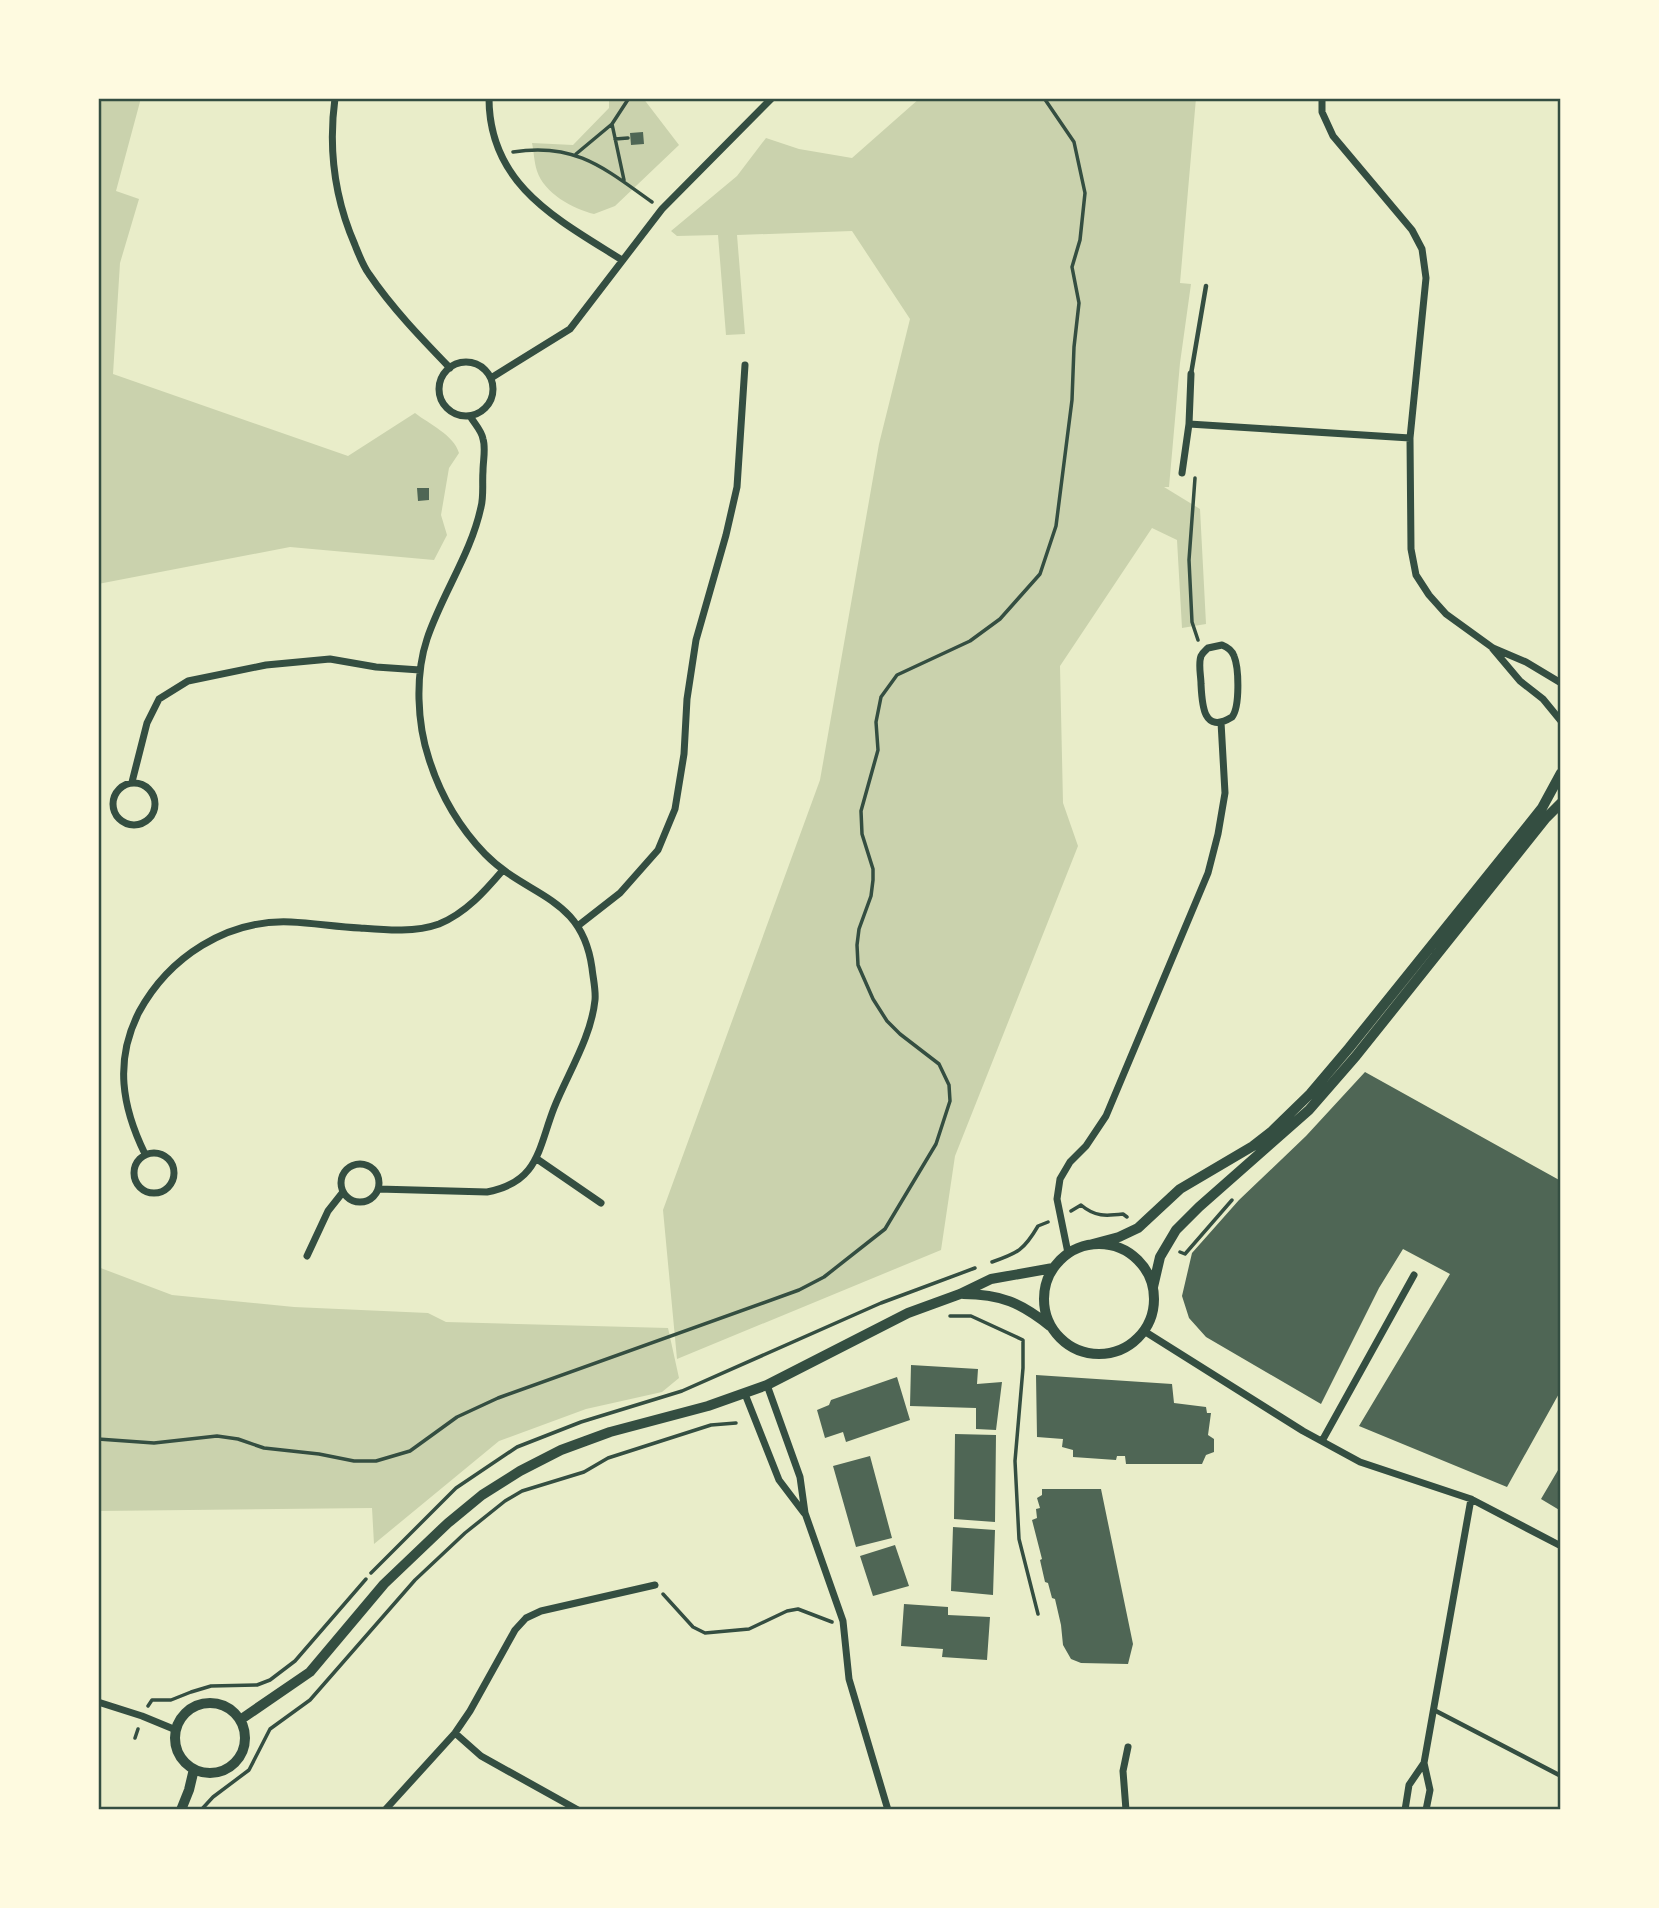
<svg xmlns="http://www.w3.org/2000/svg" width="1659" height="1908" viewBox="0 0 1659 1908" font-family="'Golos Text',sans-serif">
  <rect width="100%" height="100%" fill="#e9edc9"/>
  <path fill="#cad2ad" d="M98,98H141L116,191L139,199L120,263L113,374L348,456L415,413C429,424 454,435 459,453L449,468L441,515L447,535L434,560L290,547L98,584Z
    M609,98H643L679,145L615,206L594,214C573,209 544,193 537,171C534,162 534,152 532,143L573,145L609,108Z
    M920,98H1196L1180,283L1191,284L1180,363L1169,487H1164L1200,509L1206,624L1182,628L1177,540L1152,528L1060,666L1063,803L1078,846L955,1156L941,1250L677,1359L663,1210L820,780L879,444L910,319L852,231L737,235L745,334L726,335L718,235L677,236L671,231L737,176L766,138L799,149L852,158Z
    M98,1267L172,1295L294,1307L428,1313L446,1322L668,1328L679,1378L662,1392L586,1409L499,1441L374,1544L372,1508L98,1511Z"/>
  <path fill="#4f6655" d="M643,132L644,144L631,145L630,133Z
    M417,488H429V500L418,501Z
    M1365,1072L1561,1181V1390L1507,1487L1359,1426L1450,1274L1403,1249L1379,1288L1321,1404L1206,1337L1189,1318L1182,1296L1192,1253L1239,1200L1306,1136Z
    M911,1365L978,1369L977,1384L1002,1382L996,1430L976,1429V1408L910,1406Z
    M1036,1375L1172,1384L1174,1403L1206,1407L1207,1413H1211L1208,1435L1214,1439V1452L1206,1455L1202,1464H1126L1125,1456H1117L1116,1460L1073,1457V1450L1062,1447L1063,1439L1037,1437Z
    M897,1377L910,1420L846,1442L843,1432L825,1438L817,1410L829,1405L831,1400Z
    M955,1434L996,1435L995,1522L954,1519Z
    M870,1456L892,1538L856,1547L833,1466Z
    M1561,1465V1511L1541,1499Z
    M1042,1489H1101L1133,1644L1128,1664L1081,1663L1071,1659L1063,1645L1061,1625L1055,1599L1052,1598L1048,1583L1045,1582L1040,1560L1042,1559L1032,1520L1037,1518L1036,1509L1040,1508L1037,1498L1042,1495Z
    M953,1527L995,1530L993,1595L951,1591Z
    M895,1545L909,1586L873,1596L860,1556Z
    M904,1604L948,1607V1615L990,1617L987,1660L942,1657L943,1649L901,1646Z"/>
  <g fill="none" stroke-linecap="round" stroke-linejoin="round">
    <path stroke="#344e41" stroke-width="3.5" d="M612,124L624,180
      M615,139L628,138
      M513,152C575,142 604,168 652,202
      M576,154L612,124L629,98
      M1195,478L1189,560L1192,622L1198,640
      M1071,1211L1081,1205C1095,1217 1106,1216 1123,1214L1127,1217
      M1180,1252L1185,1254L1232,1200
      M992,1262C1018,1253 1024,1250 1038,1226L1048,1222
      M950,1316H971L1023,1340V1368L1015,1461L1019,1539L1038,1614
      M98,1439L154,1443L217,1436L238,1439L264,1448L319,1454L354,1461H376L410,1451L457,1417L498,1398L799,1290L824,1277L885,1229L936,1144L950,1101L949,1085L939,1064L900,1034L887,1021L873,999L858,965L857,945L859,929L871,896L873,880V869L862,834L861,811L878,750L876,722L881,697L897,675L970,641L1000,619L1040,574L1056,526L1072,400L1074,347L1079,303L1072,267L1080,240L1085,193L1074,142L1044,98
      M371,1573L456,1488L517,1447L581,1422L682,1391L881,1303L975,1268
      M663,1594L693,1627L705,1633L749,1629L787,1611L798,1609L832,1622
      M148,1706L152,1700H171L191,1692L211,1686L257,1685L270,1680L295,1661L366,1579
      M135,1738L138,1729
      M201,1810L213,1797L249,1770L270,1729L310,1700L415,1580L465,1533L505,1501L522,1491L584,1472L608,1458L711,1425L736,1423"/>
    <path stroke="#344e41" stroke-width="4.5" d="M1191,374L1206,286
      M1434,1710L1561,1776"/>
    <path stroke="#344e41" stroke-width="7" d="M335,98C328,150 334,197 355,245C359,255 363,266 369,274C392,308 421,338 450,368
      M489,98C489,185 557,219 622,260
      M1322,98V112L1333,136L1412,230L1422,249L1426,278L1410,438L1411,549L1416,575L1429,595L1446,614L1493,648L1526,662L1561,683
      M439 389a27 27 0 1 1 54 0a27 27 0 1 1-54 0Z
      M491,378L570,329L662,209L772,98
      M1189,424L1410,438
      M1182,473L1189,424L1191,374
      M1222,645C1227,647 1232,650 1234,656C1239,668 1240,707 1232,717C1203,735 1202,704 1201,684C1201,676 1198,664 1201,656C1203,652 1205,651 1208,648Z
      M1493,649L1520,681L1543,699L1561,721
      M132,782L147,723L159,699L188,681L266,665L330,659L376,667L420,670
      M113 804a21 21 0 1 1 42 0a21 21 0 1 1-42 0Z
      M579,925L620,893L658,850L675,809L684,754L687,699L696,640L726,535L737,487L745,365
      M134 1173a20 20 0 1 1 40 0a20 20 0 1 1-40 0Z
      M145,1154C122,1107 114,1061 139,1012C169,957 227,919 291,922C314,923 337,927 360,928C385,930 414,933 439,924C466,913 485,891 503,870
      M537,1159L601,1203
      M341 1183a19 19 0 1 1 38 0a19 19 0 1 1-38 0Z
      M378,1189L487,1192C539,1182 538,1149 554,1108C568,1073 591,1038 595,1000C596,990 593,978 592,968C582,895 528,898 485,854C459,827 440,794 429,759C417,723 415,675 427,639C442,594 471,554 481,507C484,496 482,482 483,471C483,461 486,448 483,439C482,431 474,423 470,416
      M1068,1253L1057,1199L1060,1179L1070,1162L1086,1146L1106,1116L1208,873L1218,834L1225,793L1221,722
      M307,1256L328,1211L343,1192
      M1144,1331L1303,1431L1360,1462L1471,1499L1561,1546
      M767,1385L800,1477L805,1513L843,1621L849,1679L888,1810
      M745,1394L779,1480L804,1513
      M1322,1441L1414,1275
      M98,1702L142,1716L176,1730
      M455,1733L481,1756L578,1810
      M1424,1763L1430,1790L1426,1810
      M385,1810L455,1733L470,1711L515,1630L526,1618L541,1611L655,1585
      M1126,1810L1123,1771L1128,1747
      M1405,1810L1409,1785L1424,1763L1471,1499"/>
    <path stroke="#344e41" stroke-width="10" d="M1044 1299a55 55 0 1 1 110 0a55 55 0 1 1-110 0Z
      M1089,1245L1119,1237L1138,1228L1180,1189L1253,1146L1271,1132L1310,1094L1349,1048L1542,808L1561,773
      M1153,1287L1160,1257L1176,1230L1199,1207L1309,1110L1356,1056L1546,818L1561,803
      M963,1294C1001,1294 1021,1303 1050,1326
      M175 1738a35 35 0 1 1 70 0a35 35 0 1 1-70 0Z
      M240,1720L310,1672L384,1584L448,1523L482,1495L520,1471L561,1450L610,1432L708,1406L767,1385L908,1313L960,1294L991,1279L1053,1268
      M181,1810L189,1790L194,1769"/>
  </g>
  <rect width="1659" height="1908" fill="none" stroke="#fefae0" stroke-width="200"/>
  <rect x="100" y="100" width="1459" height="1708" fill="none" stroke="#344e41" stroke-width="2.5"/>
</svg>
